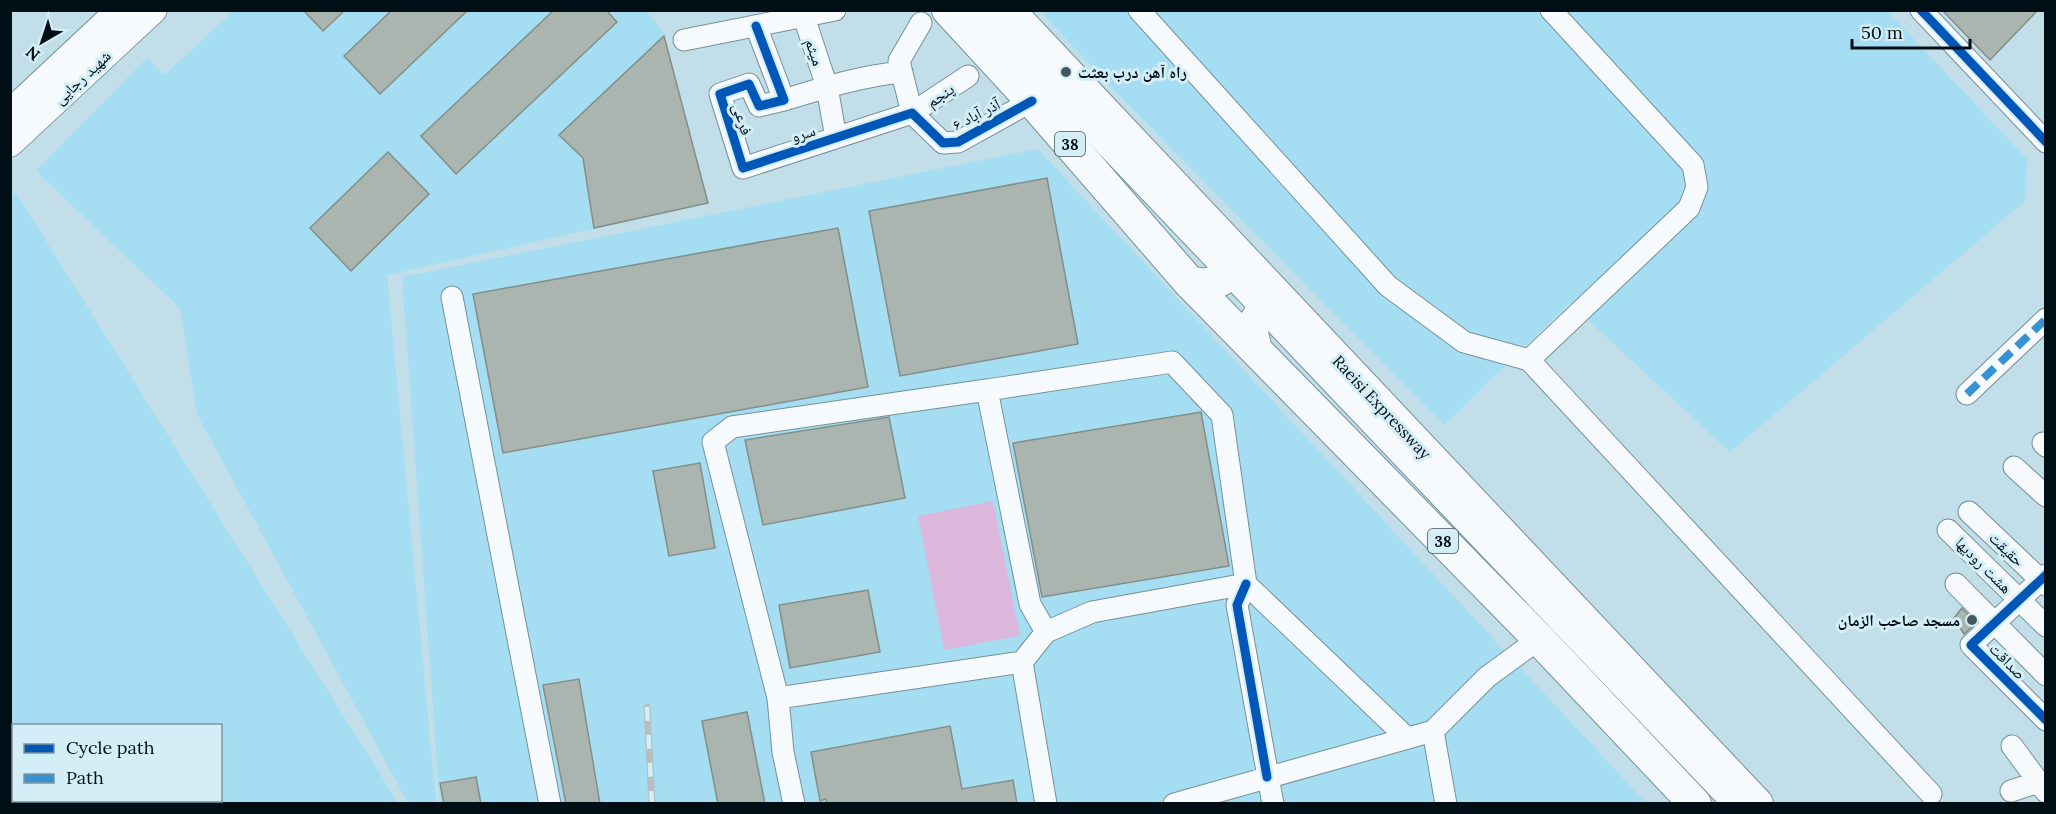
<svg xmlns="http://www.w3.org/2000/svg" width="2056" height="814" viewBox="0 0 2056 814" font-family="Lora,'Noto Naskh Arabic',serif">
  <rect width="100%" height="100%" fill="#c1dee9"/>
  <path fill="#a5ddf2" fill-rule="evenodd" d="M645,10L662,29L708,203L387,275L436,803H408L197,414L180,308L36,171L147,58L165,75L233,11Z
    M1040,11H1887L2027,159L2025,201L1730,452L1570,303L1444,425L1112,88Z
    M1038,149L1646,803H440L402,277Z
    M16,193L398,803H11L10,198ZM14,726H220V800H14Z"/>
  <path fill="#dbb8db" d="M993,501L1020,636L944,650L918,516Z"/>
  <path fill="#aab5af" stroke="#838e88" stroke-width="1.5" d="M303,10H345L323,31Z
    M392,10H468L380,94L344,56Z
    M554,10H606L617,22L456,174L421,136Z
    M1942,10H2038L1990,60Z
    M664,36L708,203L594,228L583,158L559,135Z
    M388,152L429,194L351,271L310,228Z
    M1047,178L1078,344L900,376L869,211Z
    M838,228L868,387L503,453L473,294Z
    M1201,412L1229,566L1042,597L1013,443Z
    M889,417L905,498L763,525L745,440Z
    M700,463L715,548L669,556L653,471Z
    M868,590L880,652L790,668L779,605Z
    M1962,608L1976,623L1964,634L1954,618Z
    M579,679L600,804H566L543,685Z
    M747,712L765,804H718L702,721Z
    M950,726L962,789L1013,780L1017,804H827L826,799L820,801L811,752Z
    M476,777L481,804H444L440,783Z"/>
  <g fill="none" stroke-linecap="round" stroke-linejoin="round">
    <defs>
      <path id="minor" d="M977,10L1733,804
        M1139,10L1388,286L1464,342L1529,360L1931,794
        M1921,10L2046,142
        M804,17L827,87L836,138
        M921,23L899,61L912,113L968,76
        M756,26L784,100L759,106L749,84L720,94L743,168L912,113L943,143L958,142L1032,101
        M684,40L835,10
        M784,100C823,88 861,76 902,72
        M452,297L550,804
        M1529,360L1689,208L1697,187L1693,165L1551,10
        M987,390L732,427L713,442L778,698L1022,662
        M1967,394L2046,319
        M2043,443L2046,446
        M2014,467L2046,496
        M1969,512L2046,585
        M1948,530L2046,626
        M2046,575L1971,645L2046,720
        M1246,584L1237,605L1273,804
        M1956,584L2046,675
        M1046,632L1030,604L987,390L1172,362L1222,415L1246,584L1407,738
        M778,698L783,752L794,804
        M2012,746L2046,792
        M2011,791L2038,782
        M1046,804L1022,662L1046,632L1092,612L1246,584
        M1174,804L1433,731
        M1446,804L1433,731L1487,677L1539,639"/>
      <path id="major" d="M10,113L120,10
        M10,143L153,10"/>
      <path id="highway" d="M948,10L1032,101L1189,282L1539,639L1695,804
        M1008,10L1757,804
        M1189,282L1204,285L1221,280L1229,265L1225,242
        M1256,350L1251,329L1263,309L1287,308"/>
    </defs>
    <use href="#minor" stroke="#76919a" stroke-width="23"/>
    <use href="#major" stroke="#76919a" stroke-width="29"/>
    <use href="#highway" stroke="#76919a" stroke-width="34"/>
    <use href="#minor" stroke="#f6fafc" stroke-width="21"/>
    <use href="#major" stroke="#f6fafc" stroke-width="27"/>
    <use href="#highway" stroke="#f6fafc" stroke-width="32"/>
    <defs>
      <path id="rail" d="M647,707L652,804"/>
    </defs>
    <use href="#rail" stroke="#b7bfc1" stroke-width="7"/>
    <use href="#rail" stroke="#d4eef8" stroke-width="4.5" stroke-dasharray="14" stroke-linecap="butt"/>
    <path stroke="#3692d3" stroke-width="8" stroke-dasharray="15 8" stroke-linecap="butt" d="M1967,394L2046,319"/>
    <defs>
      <path id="cycleway" d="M1921,10L2046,142
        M756,26L784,100L759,106L749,84L720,94L743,168L912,113L943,143L958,142L1032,101
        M2046,575L1971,645L2046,720
        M1246,584L1237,605L1267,777"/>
    </defs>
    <use href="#cycleway" stroke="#d4eef8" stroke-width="13"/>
    <use href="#cycleway" stroke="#0057b8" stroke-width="9"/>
  </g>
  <g fill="#44575f" stroke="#d4eef8" stroke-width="2">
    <circle cx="1066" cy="72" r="6"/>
    <circle cx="1972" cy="620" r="6"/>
  </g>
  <g text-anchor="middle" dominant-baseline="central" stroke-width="6" stroke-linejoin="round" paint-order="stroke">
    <g fill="#d4eef8" stroke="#405159" stroke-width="1.5">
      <rect x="1055" y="132" width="30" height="24" rx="4.5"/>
      <rect x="1428" y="529" width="30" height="24" rx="4.5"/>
    </g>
    <g font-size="15" font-weight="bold" fill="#000e15">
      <text x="1070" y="144">38</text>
      <text x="1443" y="541">38</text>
    </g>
    <g font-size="16" fill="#000e15" stroke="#d4eef8">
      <text transform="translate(815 52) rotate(72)">میثم</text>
      <text transform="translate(82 77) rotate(-43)">شهید رجایی</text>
      <text transform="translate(940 95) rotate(-34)">پنجم</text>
      <text transform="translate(976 114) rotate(-27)">آذر آباد ۶</text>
      <text transform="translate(743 119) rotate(73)">فرعی</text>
      <text transform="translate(803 133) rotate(-18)">سرو</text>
      <text transform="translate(1382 407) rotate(47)">Raeisi Expressway</text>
      <text transform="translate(2007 549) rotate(44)">حقیقت</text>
      <text transform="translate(1984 565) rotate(45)">هشت رودیها</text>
      <text transform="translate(2008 661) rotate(45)">صداقت</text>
    </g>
    <g font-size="16" font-weight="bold" fill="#000e15" stroke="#d4eef8" text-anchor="start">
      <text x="1078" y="72">راه آهن درب بعثت</text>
      <text x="1960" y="620" text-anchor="end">مسجد صاحب الزمان</text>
    </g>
  </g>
  <rect width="2056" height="814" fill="none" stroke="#000e15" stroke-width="24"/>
  <rect x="12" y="724" width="210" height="78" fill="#d4eef8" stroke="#7f949d" stroke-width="1.5"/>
  <rect x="24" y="744" width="30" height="9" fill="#0057b8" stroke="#7f949d" stroke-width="1.5"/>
  <text x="66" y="754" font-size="18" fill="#000e15">Cycle path</text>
  <rect x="24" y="774" width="30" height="9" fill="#3692d3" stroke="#7f949d" stroke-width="1.5"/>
  <text x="66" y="784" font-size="18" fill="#000e15">Path</text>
  <g transform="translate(42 42) rotate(219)" stroke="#d4eef8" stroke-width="4.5" paint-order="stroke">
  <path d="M0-4.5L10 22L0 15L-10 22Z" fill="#000e15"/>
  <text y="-9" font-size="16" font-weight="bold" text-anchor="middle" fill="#000e15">N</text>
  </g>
  <path d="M1852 39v9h118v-9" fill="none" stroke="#000e15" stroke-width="3"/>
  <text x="1861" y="39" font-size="18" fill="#000e15" stroke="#d4eef8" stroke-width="4.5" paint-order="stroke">50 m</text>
</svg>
